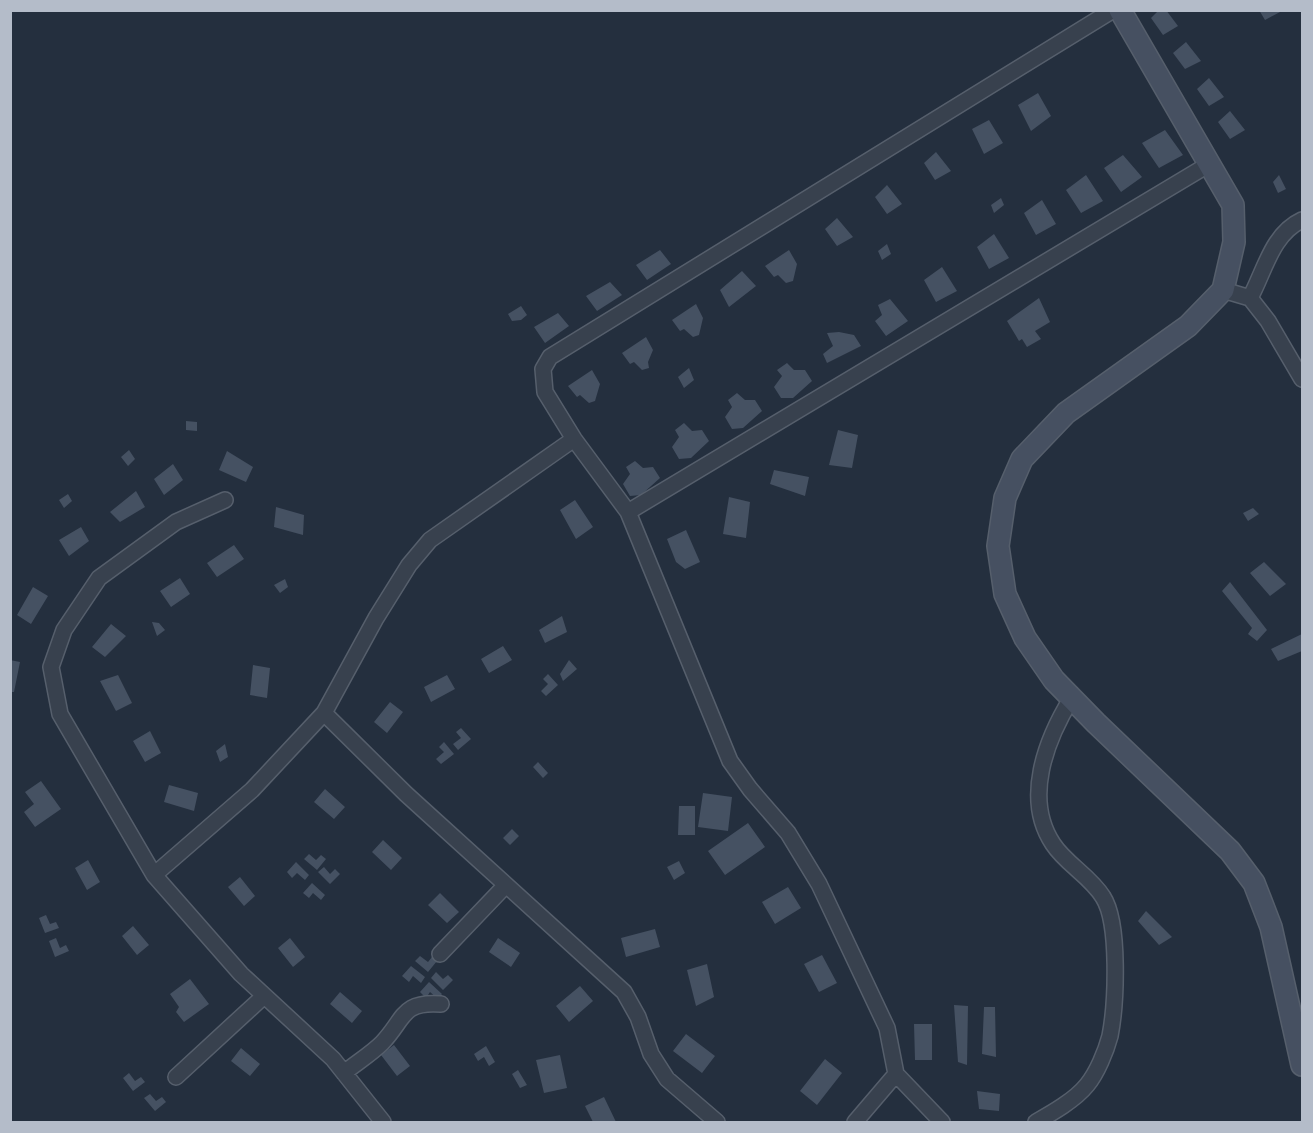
<svg xmlns="http://www.w3.org/2000/svg" width="1313" height="1133" viewBox="0 0 1313 1133" font-family="Montserrat,sans-serif">
  <rect width="100%" height="100%" fill="#242f3e"/>
  <path fill="#455162" d="M1159,10H1166L1178,26L1163,35L1151,18Z
    M1259,10H1284L1265,20Z
    M1186,42L1201,61L1185,69L1173,53Z
    M1209,78L1224,97L1209,106L1197,89Z
    M1038,93L1051,116L1031,131L1018,105Z
    M1230,111L1245,130L1230,139L1218,122Z
    M989,120L1003,143L984,154L972,129Z
    M1165,130L1183,155L1159,168L1142,143Z
    M936,152L951,171L935,180L924,163Z
    M1123,155L1142,177L1121,192L1104,168Z
    M1086,175L1103,201L1081,213L1066,190Z
    M1279,175L1286,189L1278,193L1273,182Z
    M887,185L902,204L887,214L875,197Z
    M1001,198L1004,205L994,213L991,205Z
    M1042,200L1056,224L1036,235L1024,213Z
    M837,218L853,237L837,246L825,229Z
    M994,234L1009,258L989,269L977,247Z
    M887,244L891,254L882,260L878,251Z
    M660,250L671,264L647,280L636,265Z
    M789,250L797,264L793,281L786,283L778,275L774,277L765,266Z
    M942,267L957,291L936,302L924,280Z
    M742,271L756,286L729,307L720,290Z
    M610,282L622,295L597,311L586,296Z
    M1039,298L1050,322L1035,331L1041,339L1027,347L1022,339L1019,341L1007,321Z
    M890,299L908,321L886,336L875,321L882,315L878,305Z
    M696,304L703,318L699,335L693,337L684,329L680,331L672,320Z
    M521,306L527,315L521,320L512,321L508,314Z
    M558,313L569,326L545,343L534,327Z
    M839,332L854,335L861,346L827,363L823,354L833,346L827,333Z
    M646,337L653,350L648,362L649,368L642,370L634,362L630,364L622,353Z
    M787,363L794,370H805L812,381L793,398H781L774,387L782,376L777,370Z
    M689,368L694,380L684,388L678,377Z
    M592,370L600,384L595,401L589,403L580,395L577,397L568,386Z
    M737,393L745,400H755L762,411L743,428L732,429L725,417L732,407L728,400Z
    M186,421L197,422V431L186,430Z
    M684,423L692,431L702,430L709,441L691,458L679,459L672,447L679,437L675,430Z
    M838,430L858,435L852,468L829,465Z
    M129,450L135,459L128,466L121,457Z
    M227,451L253,467L246,482L219,470Z
    M635,461L643,468L653,467L660,478L641,495L630,496L623,484L630,474L626,467Z
    M173,464L183,480L164,495L154,479Z
    M774,470L809,477L805,496L770,484Z
    M136,491L145,507L120,522L110,512Z
    M68,494L72,501L64,508L59,500Z
    M729,497L750,502L746,538L723,534Z
    M575,500L593,527L576,539L560,510Z
    M276,507L304,515L303,535L274,527Z
    M1253,508L1259,514L1248,521L1243,513Z
    M81,527L89,541L69,556L59,540Z
    M686,530L700,562L685,569L676,562L667,539Z
    M234,545L244,559L217,577L207,563Z
    M1264,562L1286,584L1270,596L1250,573Z
    M180,578L190,594L171,607L160,591Z
    M285,579L288,587L280,593L274,585Z
    M1230,582L1267,630L1257,641L1248,634L1252,628L1222,591Z
    M33,587L48,596L31,624L17,615Z
    M562,616L567,632L545,643L539,630Z
    M152,622L159,623L165,630L157,636Z
    M111,624L126,636L105,657L92,647Z
    M1302,634V651L1278,661L1271,649Z
    M503,646L512,660L489,673L481,659Z
    M10,660L20,662L14,692H10Z
    M569,660L577,669L563,681L560,674Z
    M253,665L270,668L267,698L250,695Z
    M548,674L558,685L546,696L541,691L548,684L543,679Z
    M118,675L132,703L116,711L100,681Z
    M447,675L455,689L431,702L424,687Z
    M390,702L403,712L387,733L374,722Z
    M461,728L471,739L458,750L453,744L461,738L456,732Z
    M150,731L161,753L145,762L133,741Z
    M444,742L454,754L441,764L436,759L444,752L439,747Z
    M225,744L228,757L220,762L216,751Z
    M538,762L548,773L543,778L533,767Z
    M41,781L61,809L35,827L24,812L34,804L25,792Z
    M169,785L198,793L194,811L164,802Z
    M325,789L345,807L334,819L314,802Z
    M703,793L732,797L728,831L698,827Z
    M679,806H695V835H678Z
    M748,823L765,847L725,875L708,851Z
    M512,829L519,836L510,845L503,838Z
    M383,840L402,858L391,870L372,852Z
    M309,854L316,860L321,855L326,859L317,870L304,859Z
    M88,860L100,882L87,890L75,868Z
    M679,861L685,873L674,880L667,867Z
    M296,862L309,875L305,880L297,873L292,878L287,872Z
    M324,867L330,874L335,869L340,874L330,884L318,872Z
    M240,877L255,896L244,906L228,887Z
    M312,883L325,895L321,900L313,893L309,898L303,893Z
    M788,887L801,908L775,924L762,902Z
    M440,893L459,912L447,923L428,905Z
    M1146,911L1172,937L1159,945L1138,921Z
    M46,915L50,924L56,922L59,928L45,933L39,918Z
    M133,926L149,945L137,955L122,936Z
    M655,929L660,947L626,957L621,938Z
    M56,938L60,948L66,945L69,951L55,957L49,941Z
    M290,938L305,957L293,967L278,948Z
    M498,938L520,953L511,967L489,952Z
    M822,955L837,983L819,992L804,964Z
    M420,956L428,962L432,957L437,961L428,972L415,961Z
    M707,964L714,997L696,1006L687,970Z
    M411,966L425,977L421,983L413,976L409,982L402,976Z
    M436,972L443,979L448,975L453,980L443,990L431,978Z
    M190,979L209,1004L184,1022L176,1012L179,1007L170,994Z
    M429,982L442,994L438,999L430,992L426,998L420,992Z
    M580,986L593,1001L569,1022L556,1006Z
    M340,992L362,1011L352,1023L330,1004Z
    M954,1005L968,1006L967,1065L958,1062Z
    M984,1007H995L996,1057L982,1054Z
    M914,1024H932V1060H915Z
    M686,1034L715,1056L702,1073L673,1051Z
    M394,1045L410,1066L397,1076L381,1055Z
    M486,1046L495,1062L489,1066L484,1057L478,1061L474,1054Z
    M241,1048L260,1064L250,1076L231,1061Z
    M560,1055L567,1088L544,1093L536,1060Z
    M825,1059L842,1073L817,1105L800,1091Z
    M518,1070L527,1085L520,1088L512,1074Z
    M129,1073L135,1081L141,1077L145,1082L133,1091L123,1078Z
    M977,1091L1000,1094L999,1111L979,1109Z
    M150,1094L156,1101L162,1097L166,1102L155,1111L144,1098Z
    M604,1097L616,1122H593L585,1106Z"/>
  <g fill="none" stroke-linecap="round" stroke-linejoin="round">
    <defs>
      <path id="street" d="M1113,10L550,357L543,369L545,392L574,439L628,512L1211,163
        M1223,290L1250,298L1268,321L1302,379
        M1250,298C1265,270 1272,234 1302,220
        M225,500L176,522L99,578L64,630L51,667L60,714L154,875L241,974L333,1059L383,1122
        M628,512L730,761L750,789L788,833L819,884L887,1028L896,1074L942,1122
        M324,713L406,794L624,992L638,1017L651,1054L667,1079L717,1122
        M154,875L252,790L324,713L376,618L409,565L430,540L574,439
        M440,954L506,885
        M344,1073C356,1063 371,1054 382,1043C405,1019 401,1001 441,1004
        M176,1077L264,996
        M855,1122L896,1074
        M1036,1122C1052,1113 1075,1100 1087,1085C1097,1073 1106,1051 1110,1036C1116,1005 1120,923 1103,897C1090,876 1066,864 1053,844C1023,799 1046,740 1071,699"/>
      <path id="secondary" d="M1120,10L1233,205L1234,242L1223,290L1188,326L1066,413L1022,459L1005,498L998,546L1005,594L1025,638L1054,680L1096,723L1230,851L1254,883L1271,927L1302,1065"/>
    </defs>
    <use href="#street" stroke="#565f6c" stroke-width="18"/>
    <use href="#secondary" stroke="#565f6c" stroke-width="24"/>
    <use href="#street" stroke="#38414e" stroke-width="15"/>
    <use href="#secondary" stroke="#465061" stroke-width="21"/>
  </g>
  <rect width="1313" height="1133" fill="none" stroke="#b4bcc9" stroke-width="24"/>
</svg>
